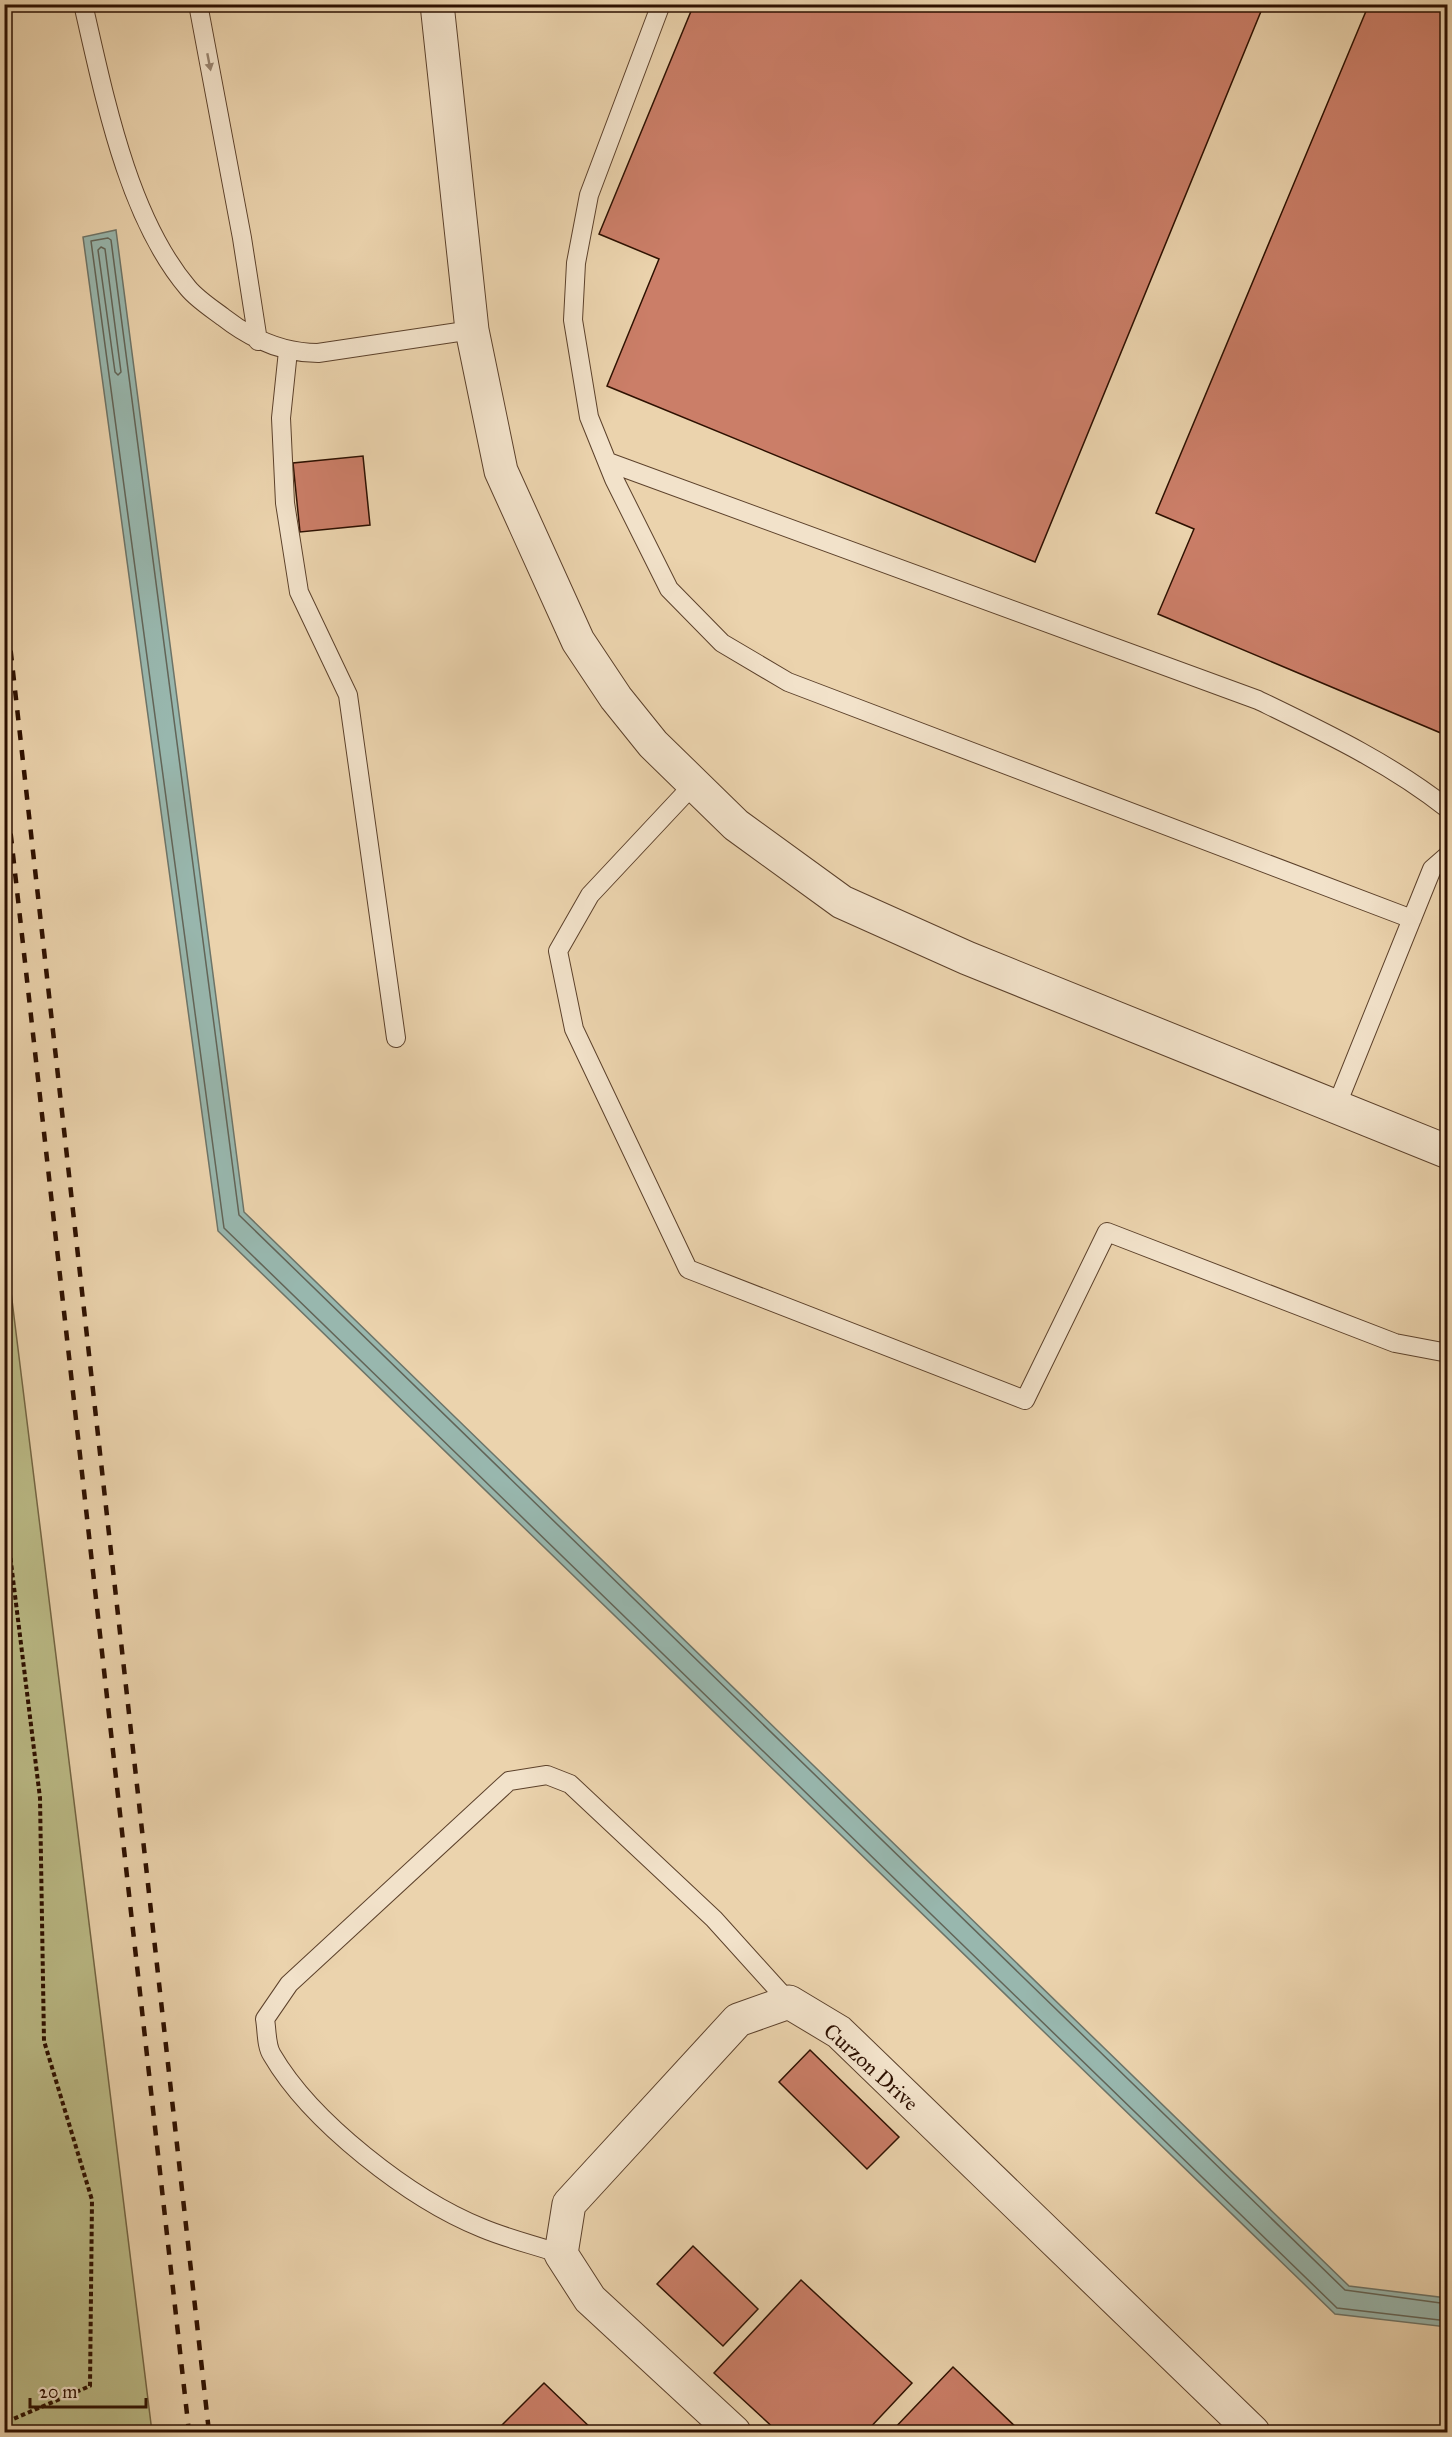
<svg xmlns="http://www.w3.org/2000/svg" width="1452" height="2437" viewBox="0 0 1452 2437" font-family="'IM FELL Great Primer',serif">
  <rect width="100%" height="100%" fill="#ebd3ad"/>
  <filter id="stains"><feTurbulence type="fractalNoise" baseFrequency=".00333" numOctaves="4"/><feColorMatrix values="0 0 0 0 .2 0 0 0 0 .09 0 0 0 0 .02 0 0 0 .5 -.17"/></filter>
  <radialGradient id="worn" r=".72"><stop offset=".6" stop-color="#630" stop-opacity="0"/><stop offset="1" stop-color="#630" stop-opacity=".3"/></radialGradient>
  <path fill="#bbbb87" stroke="#746644" stroke-width="1.5" d="M4,1239L10,1284L152,2432H5Z"/>
  <path fill="#98b7ae" stroke="#6d7468" stroke-width="1.5" d="M116,230L244,1212L1349,2286L1447,2298V2327L1335,2314L218,1231L83,237Z"/>
  <g fill="none" stroke-linecap="round" stroke-linejoin="round">
    <path stroke="#626457" stroke-width="1.5" d="M101,247L105,249L121,372L118,375L115,372L98,250Z
      M1448,2304L1345,2290L239,1215L111,240L108,238L91,241L224,1228L1337,2308L1448,2321"/>
  </g>
  <path fill="#cb7e68" stroke="#2d1000" stroke-width="1.5" d="M694,4H1264L1035,562L607,386L659,259L599,234Z
    M1369,4H1448V736L1158,614L1194,529L1156,513Z
    M363,456L370,525L300,532L293,463Z
    M810,2050L899,2137L867,2169L779,2082Z
    M693,2246L758,2309L723,2346L657,2284Z
    M801,2280L912,2383L866,2432H778L714,2373Z
    M953,2367L1021,2432H891Z
    M544,2383L595,2432H495Z"/>
  <g fill="none" stroke-linecap="round" stroke-linejoin="round">
    <defs>
      <path id="lane" d="M83,4C104,94 127,216 188,288C197,299 211,308 223,317C251,339 282,353 318,353L472,330
        M198,4L242,238L258,341
        M661,4L589,195L576,263L573,320L589,417L614,479L669,589L722,643L788,682L1412,919
        M288,351L281,418L285,503L299,592L348,695L396,1038
        M608,462L1258,700C1324,732 1390,763 1448,809
        M693,785L590,895L558,951L574,1029L688,1269L1025,1400L1107,1232L1395,1343L1448,1353
        M1336,1107L1432,869L1448,855
        M561,2254C535,2245 508,2239 482,2228C410,2199 311,2122 272,2055C266,2046 267,2030 265,2019L289,1984L509,1781L547,1775L570,1784L714,1919L789,2002"/>
      <path id="street" d="M437,4L472,330L501,471L578,641L616,698L653,744L736,825L842,902L967,958L1448,1152
        M734,2432L590,2299L561,2254L569,2204L738,2020L789,2002L839,2032L1253,2432"/>
    </defs>
    <use href="#lane" stroke="#5c412b" stroke-width="20"/>
    <use href="#street" stroke="#5c412b" stroke-width="35"/>
    <path stroke="#2d1000" stroke-width="4" stroke-dasharray="4.5 3" stroke-linecap="butt" d="M4,1506L40,1798L44,2041L92,2200L90,2386L4,2423"/>
    <use href="#lane" stroke="#f2e2ca" stroke-width="18"/>
    <use href="#street" stroke="#f2e2ca" stroke-width="33"/>
    <path stroke="#2d1000" stroke-width="4.5" stroke-dasharray="10 10" stroke-linecap="butt" d="M4,591L209,2432
      M4,774L189,2432"/>
  </g>
  <defs><path id="oneway-solid" d="M-6-.8H1V-3.2L6.5 0L1 3.2V.8H-6Z" transform="scale(1.5)"/></defs>
  <use fill="#99846f" href="#oneway-solid" transform="translate(209 62) rotate(79)"/>
  <g text-anchor="middle" dominant-baseline="central" stroke-width="4.5" stroke-linejoin="round" paint-order="stroke">
    <g font-size="21" fill="#2d1000" stroke="#f2e2ca">
      <text transform="translate(871 2067) rotate(42)">Curzon Drive</text>
    </g>
  </g>
  <rect width="1452" height="2437" fill="none" stroke="#ebd3ad" stroke-width="24"/>
  <rect x="6" y="6" width="1440" height="2425" fill="none" stroke="#2d1000" stroke-width="3"/>
  <rect x="12" y="12" width="1428" height="2413" fill="none" stroke="#2d1000" stroke-width="1.5"/>
  <path d="M30 2398v9h116v-9" fill="none" stroke="#2d1000" stroke-width="3"/>
  <text x="39" y="2398" font-size="18" fill="#2d1000" stroke="#f2e2ca" stroke-width="4.5" paint-order="stroke">20 m</text>
  <rect width="100%" height="100%" filter="url(#stains)"/>
  <rect width="100%" height="100%" fill="url(#worn)"/>
</svg>
